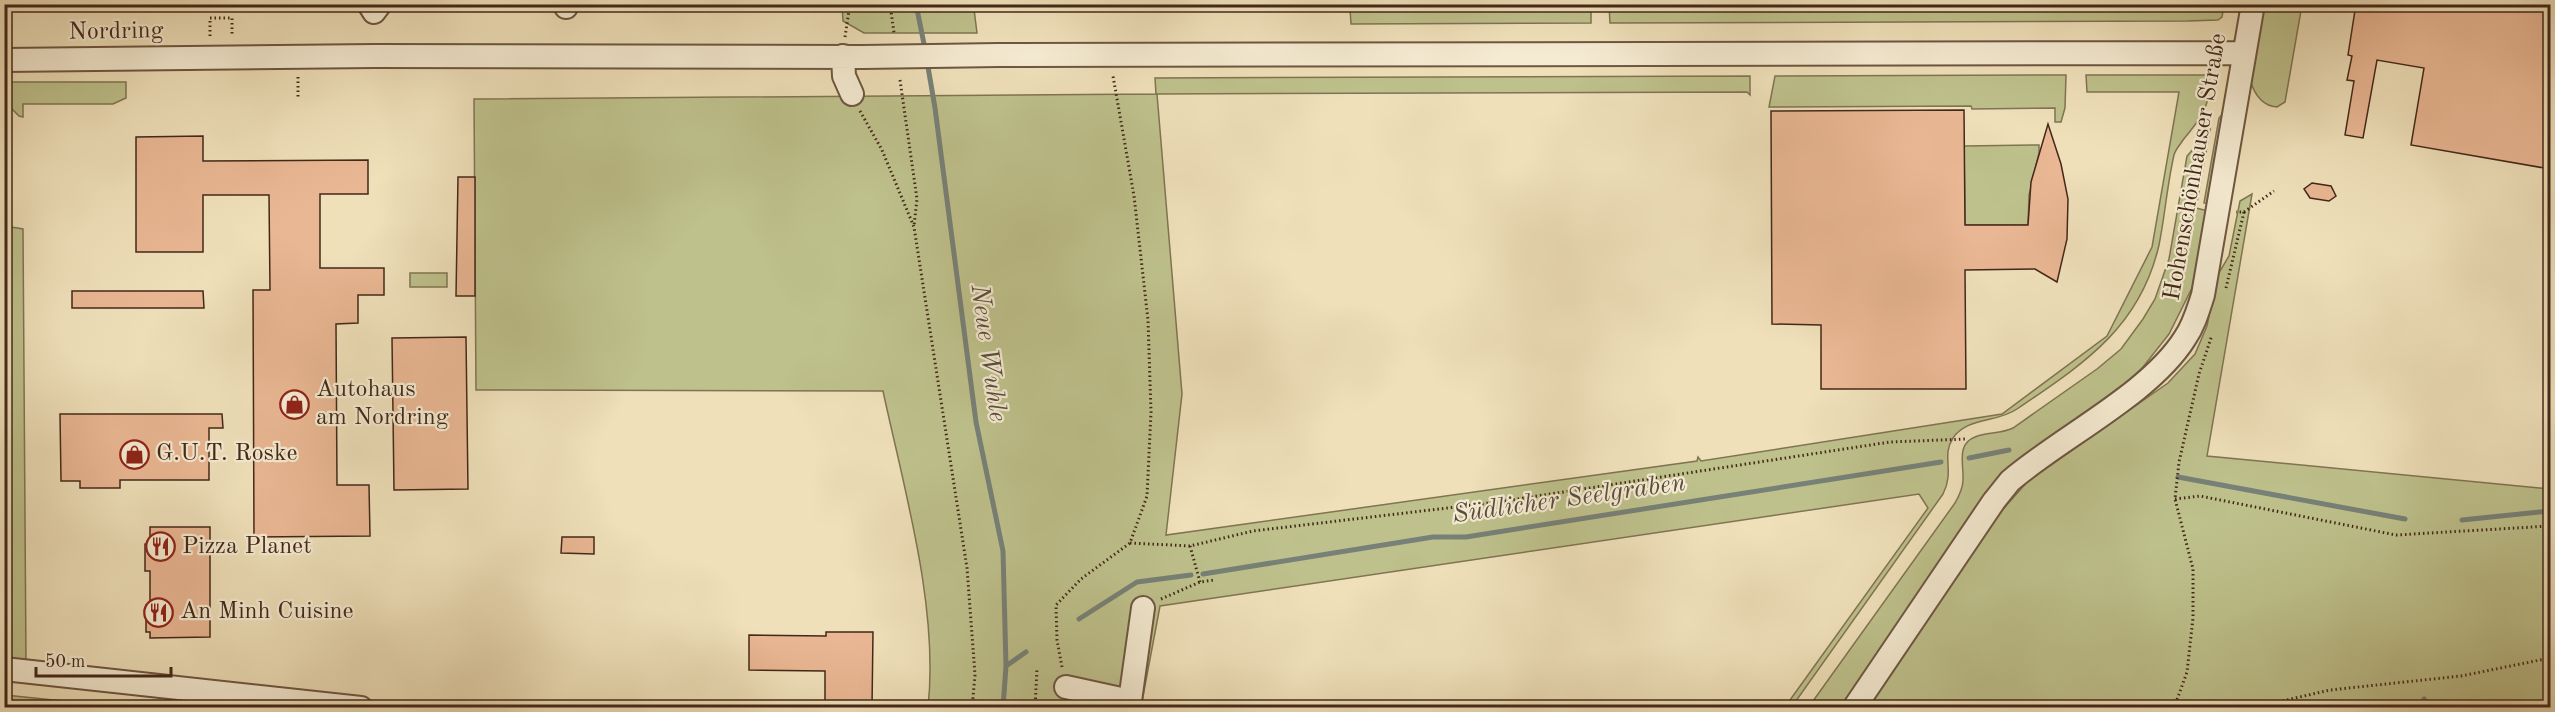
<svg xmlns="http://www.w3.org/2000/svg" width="2555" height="712" viewBox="0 0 2555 712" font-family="'Old Standard TT',serif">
  <rect width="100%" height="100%" fill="#efe0ba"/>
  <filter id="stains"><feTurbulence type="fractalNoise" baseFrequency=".00333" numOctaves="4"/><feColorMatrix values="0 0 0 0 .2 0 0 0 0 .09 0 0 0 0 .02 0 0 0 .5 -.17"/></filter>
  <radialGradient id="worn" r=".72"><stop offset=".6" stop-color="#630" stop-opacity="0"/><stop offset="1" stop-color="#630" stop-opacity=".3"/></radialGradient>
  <path fill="#bec18c" stroke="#807452" stroke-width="1.5" d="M1352,4L1353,9L1429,7L1430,4L1591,5V23L1351,24L1350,9H974L977,33H864L843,21L842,5Z
    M1750,5L1752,7L2224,5L2222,17L2218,20L2188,21L1610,23L1609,5Z
    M2263,5H2302L2285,102L2277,107C2262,106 2254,93 2250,80Z
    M2066,75L2065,108L2061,122H2055V108L1972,109L1971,106L1769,107L1775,76Z
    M2086,75H2205L2209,80C2212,105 2198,122 2183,140C2180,145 2175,150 2174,155C2167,185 2165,216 2159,245C2140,328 2083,364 2017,409C1997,423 1967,417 1953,438C1941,456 1955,471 1943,494L1791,708L1785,707L1928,508L1919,494L1160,606L1141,707H928C939,608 904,489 883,391L476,390L474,99L1156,94L1155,78L1750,76V95L1747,92L1157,94L1182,394L1166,535L1697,461L1698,457L1701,461L2002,414L2107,336L2152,247L2179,92H2087Z
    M5,82H126V98L113,104H23V117L19,116L5,102Z
    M2225,111L2210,204L2204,203L2219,118Z
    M2210,130L2196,208L2208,211L2192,288L2169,334L2143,367L2121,388L2030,452L1843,707L1808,708L1955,503C1959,496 1963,488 1963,480C1964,465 1956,444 1975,437C1987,432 2001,434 2013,428L2097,369L2121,349L2143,319L2155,299L2169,259L2187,156Z
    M2039,145V153L2029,195L2028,225H1965L1964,146Z
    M2252,194L2207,456L2550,489V707L1868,708L1997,516L2028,481L2168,383L2195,354L2207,326L2217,276L2229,256L2240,201Z
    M5,226L23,229L26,663L5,661Z
    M410,273H447V287H410Z
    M5,695L111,706V707H5Z"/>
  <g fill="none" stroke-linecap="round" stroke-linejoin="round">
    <path stroke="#778177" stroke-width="5" d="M916,4L925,49
      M927,61L935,108L976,422L1003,551L1006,666L1003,708
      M1969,458L2009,450
      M2178,477L2405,519
      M2462,520L2550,511
      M1203,574L1433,537H1466L1941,462
      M1079,619L1137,582L1191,575
      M1006,666L1026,652
      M2424,699L2431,708"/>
  </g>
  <path fill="#e9b793" stroke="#432819" stroke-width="1.5" d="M2356,4H2550V169L2411,145L2424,68L2377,60L2363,138L2345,135L2354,81L2347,80L2352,56L2348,55Z
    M1964,110L1965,225H2028L2031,182L2048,124L2061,164L2068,199L2067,239L2057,282L2035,269L1965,270L1966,389H1821V325L1772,324L1771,111Z
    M203,136V161L368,160V194H320V268H384V295H358V323L336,324L337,485H369L370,536L254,537L253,290H270L269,195H203V252H136V137Z
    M458,177H475V296H456Z
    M2312,183L2331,186L2336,196L2329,201L2310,198L2304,189Z
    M72,291H203L204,308H72Z
    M466,337L468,489L394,490L392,338Z
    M60,414H222L223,428H209V480H120V488H80V481H61Z
    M150,527H210V637L150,638V632H146V605L150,604V571H145V544L150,543Z
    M562,537H594V554L561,553Z
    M826,632H873L872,708H825V671L749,670V635L826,636Z"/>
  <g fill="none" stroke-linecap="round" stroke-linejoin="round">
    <defs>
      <path id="minor" d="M369,4L374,12L380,4
        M566,4V7
        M999,55L2244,53
        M843,56L844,76L852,94
        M4,60L374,56L863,57
        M4,669L361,708
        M1066,687L1130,701
        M1129,708L1143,608
        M1854,708L1994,501L2010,481C2061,437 2150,394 2185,338C2194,325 2198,310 2203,295L2253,4"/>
    </defs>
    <use href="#minor" stroke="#6e5641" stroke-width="26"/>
    <path stroke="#432819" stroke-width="3" stroke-dasharray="1.5 3" stroke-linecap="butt" d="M890,4L894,33
      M210,36V18H232V36
      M845,37L850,4
      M298,77V97
      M900,80L917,199L914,226
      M860,111L882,150L914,227L967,568L975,675L972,708
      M2244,212L2274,191
      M2226,288L2244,212H2236
      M2175,499L2200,496L2396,535L2550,526
      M1130,543L1190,546L1253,531L1498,502L1890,442L1966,439
      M1190,546L1200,582
      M1161,599L1200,582L1214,580
      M1062,667L1057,640L1056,605L1081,579L1130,543L1147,496L1151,412L1148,320L1134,196L1113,76
      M1035,708L1037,668
      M2174,708L2187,672L2193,618V569L2175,499L2179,462L2199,374L2212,335
      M2252,708L2330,690L2461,676L2550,658"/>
    <use href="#minor" stroke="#f5ebd2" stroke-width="22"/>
    <defs>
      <path id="minor-bridge" d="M863,57L999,55"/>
    </defs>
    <use href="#minor-bridge" stroke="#6e5641" stroke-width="26" stroke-linecap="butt"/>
    <use href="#minor-bridge" stroke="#f5ebd2" stroke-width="22"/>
  </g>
  <defs>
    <symbol id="shop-ring" viewBox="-11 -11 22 22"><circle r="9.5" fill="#f5ebd2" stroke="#8f2418" stroke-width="1.5"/><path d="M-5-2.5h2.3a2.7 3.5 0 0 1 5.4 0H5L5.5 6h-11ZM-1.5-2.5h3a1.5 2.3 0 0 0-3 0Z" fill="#8f2418"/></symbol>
    <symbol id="restaurant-ring" viewBox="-11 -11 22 22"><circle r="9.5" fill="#f5ebd2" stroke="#8f2418" stroke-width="1.5"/><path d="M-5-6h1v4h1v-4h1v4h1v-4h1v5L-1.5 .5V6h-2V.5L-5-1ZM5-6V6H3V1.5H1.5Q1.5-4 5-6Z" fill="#8f2418"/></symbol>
  </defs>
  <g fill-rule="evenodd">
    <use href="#shop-ring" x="278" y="388" width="33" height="33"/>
    <use href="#shop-ring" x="118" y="438" width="33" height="33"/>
    <use href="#restaurant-ring" x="144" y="530" width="33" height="33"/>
    <use href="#restaurant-ring" x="142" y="596" width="33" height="33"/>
  </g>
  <g text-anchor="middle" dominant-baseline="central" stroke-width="4.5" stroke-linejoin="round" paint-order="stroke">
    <g font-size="24" fill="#432819" stroke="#f5ebd2">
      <text transform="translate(116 32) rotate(-1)">Nordring</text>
      <text transform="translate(2196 167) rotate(-80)">Hohenschönhauser Straße</text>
    </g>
    <g font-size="24" fill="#432819" stroke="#f5ebd2" text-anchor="start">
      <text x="316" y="390">Autohaus<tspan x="316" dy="28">am Nordring</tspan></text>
      <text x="156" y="454">G.U.T. Roske</text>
      <text x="182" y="547">Pizza Planet</text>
      <text x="180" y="612">An Minh Cuisine</text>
    </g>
    <g font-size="26" font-style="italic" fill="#594d40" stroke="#f5ebd2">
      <text transform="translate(988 353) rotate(82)">Neue Wuhle</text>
      <text transform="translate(1569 499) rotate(-8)">Südlicher Seelgraben</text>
    </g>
  </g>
  <rect width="2555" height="712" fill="none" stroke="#efe0ba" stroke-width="24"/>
  <rect x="6" y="6" width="2543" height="700" fill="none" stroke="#432819" stroke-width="3"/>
  <rect x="12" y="12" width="2531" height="688" fill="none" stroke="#432819" stroke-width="1.5"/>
  <path d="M36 667v9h135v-9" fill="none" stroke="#432819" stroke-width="3"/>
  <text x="45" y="667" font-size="18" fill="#432819" stroke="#f5ebd2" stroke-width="4.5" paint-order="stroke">50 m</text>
  <rect width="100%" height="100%" filter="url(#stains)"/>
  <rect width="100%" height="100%" fill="url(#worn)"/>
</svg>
